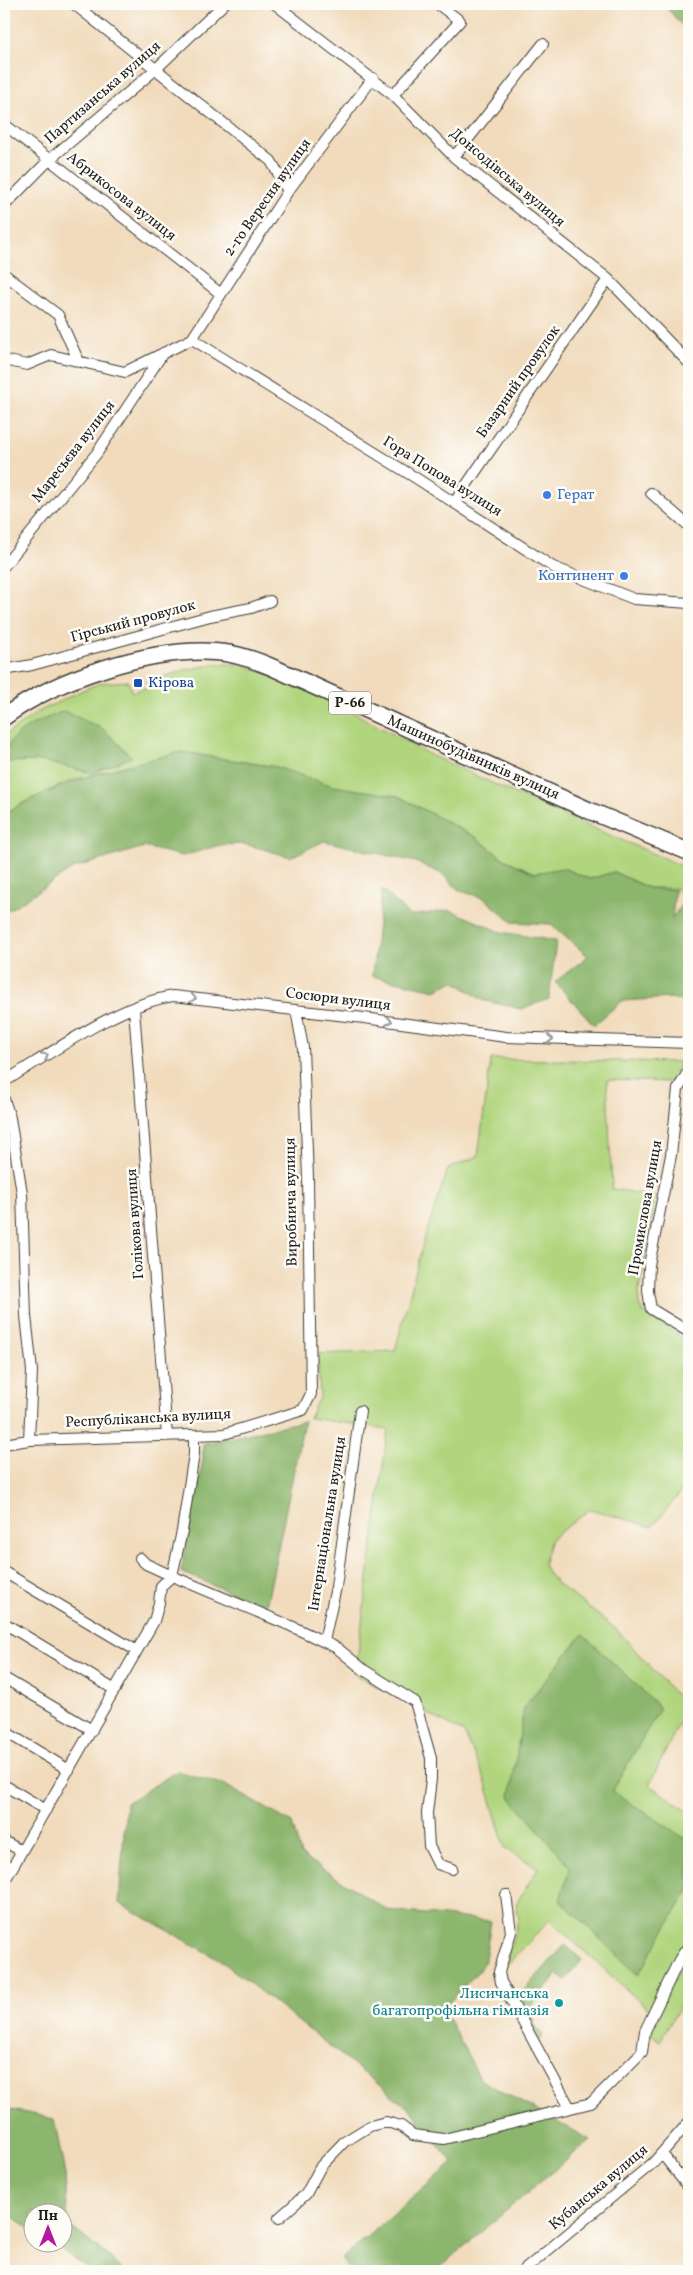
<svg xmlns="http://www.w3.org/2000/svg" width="693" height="2275" viewBox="0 0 693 2275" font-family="Vollkorn,serif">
  <rect width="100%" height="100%" fill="#fdfcf7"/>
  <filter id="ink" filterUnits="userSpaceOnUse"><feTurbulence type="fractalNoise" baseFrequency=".02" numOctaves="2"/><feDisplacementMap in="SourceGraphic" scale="10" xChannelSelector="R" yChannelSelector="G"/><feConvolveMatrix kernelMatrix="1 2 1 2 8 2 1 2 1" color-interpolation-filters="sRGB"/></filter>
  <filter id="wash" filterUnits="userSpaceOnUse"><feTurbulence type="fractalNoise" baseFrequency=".0096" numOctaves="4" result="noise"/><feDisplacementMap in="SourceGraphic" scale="20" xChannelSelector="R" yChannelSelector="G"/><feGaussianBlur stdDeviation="1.12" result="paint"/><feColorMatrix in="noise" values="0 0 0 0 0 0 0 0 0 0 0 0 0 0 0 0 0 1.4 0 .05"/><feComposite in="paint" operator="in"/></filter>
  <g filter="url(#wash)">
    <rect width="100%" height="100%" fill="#f1dbbc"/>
    <path fill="#b1d57e" stroke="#66784d" d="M216,664H241L320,694L430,755L551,810L689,869V902L676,888H648L614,872L590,879L535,873L504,859L475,837L398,796L336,788L276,767L181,752L70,781L23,803L4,814V736L38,712L87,688L100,683L128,681L132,692L150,687L146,682L185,670Z
      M491,1059L681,1062L670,1082L607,1080L612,1189L656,1196L639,1289V1305L643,1312L689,1342V1493L684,1488L652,1527L590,1509L551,1539L543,1565L554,1581L616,1629L687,1707L649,1785L689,1812V1938L671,1964L649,2010L550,1920L504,1968L519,1918L516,1904L538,1868L505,1848L484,1777L464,1733L355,1675L388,1429L309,1418L320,1396L317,1354L395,1351L424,1240L448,1169L478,1156Z
      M689,1954V1991L660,2041L649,2033L680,1967Z"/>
    <path fill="#8cb66d" stroke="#546944" d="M663,4H689V33Z
      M64,711L103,729L132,757L92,773L41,761L4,762C4,731 41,721 64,711Z
      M181,752L276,767L333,786L398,796L475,837L504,859L534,873L563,868L590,879L614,872L648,888L675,890L672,918L683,903L689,906V1004L672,998L622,1001L594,1025L555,982L588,956L550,924L512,922L484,898L460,891L442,874L416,862L324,841L291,857L245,844L220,845L183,856L144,847L74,868L4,913V814C59,781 119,767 181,752Z
      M382,889L410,916L450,910L501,932L556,941L549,999L521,1009L482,1000L454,981L435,990L372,976Z
      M304,1421L266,1607L181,1572L203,1460V1444Z
      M583,1634L660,1708L612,1791L689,1841V1890L638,1975L560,1900L570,1867L510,1797L524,1707Z
      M177,1771L225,1785L292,1823L301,1855L387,1910L491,1921L484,1965L443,2009L481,2080L590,2140L435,2271H351L341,2259L453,2163L412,2111L219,1959L119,1903L126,1803Z
      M565,1945L582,1960L566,1980L557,1974L531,2006L534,2024L543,2036L540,2041L534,2035L516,1999Z
      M4,2108L54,2119L65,2174L68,2225L108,2255L122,2271H91L52,2243L62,2242V2212H32V2230L4,2210Z"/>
  </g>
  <g filter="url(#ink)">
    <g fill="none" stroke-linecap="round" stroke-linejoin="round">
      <defs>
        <path id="minor" d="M74,4L271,161L288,191
          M275,4L393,95L454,157L608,279L689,363
          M393,95L460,21L438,4
          M4,124L221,294
          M454,157L543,44
          M4,206L49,160L156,69L224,4
          M4,274L58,315L79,362
          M192,339L419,480L553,567L634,599L689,603
          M192,339L288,191L373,78
          M4,360L27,365L51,355L125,372L192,339
          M651,493L689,526
          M454,503L608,279
          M4,566L97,453L163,353
          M4,670L32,665L210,616L251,608L270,601
          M134,1009L167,1436
          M689,1070L678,1089L671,1155L649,1265L648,1291L651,1309L689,1332
          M4,1082C51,1053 119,1004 173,996L364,1018L506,1037L689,1043
          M4,1099L10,1118L22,1193L26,1316L32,1371L29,1440
          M4,1444L29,1440L224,1434L303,1410L311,1394L308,1178L303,1048L296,1010
          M140,1558L146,1564L172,1576L291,1626L337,1648L364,1670L415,1702L431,1758V1779L427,1813L429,1846L438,1864L452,1869
          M4,1572L137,1651
          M4,1623L115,1690
          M324,1641L336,1587L360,1411
          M4,1678L92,1730
          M4,1731L69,1770
          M4,1785L46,1810
          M4,1841L21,1851
          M4,1882L154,1621L159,1603L161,1586L172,1576L182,1531L194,1454V1435
          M506,1895L511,1932L499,1972L501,1982L570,2108
          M663,2155L689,2188
          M279,2218L306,2194L321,2166L344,2142L370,2126L386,2122L401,2126L413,2135L444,2139L591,2103L642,2052L645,2031L679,1960L689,1945
          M523,2271L654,2162L689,2122"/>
        <path id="primary" d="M4,717C57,678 149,648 215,652C236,653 255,660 274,668L588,810L689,852"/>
      </defs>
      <use href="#minor" stroke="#3c3934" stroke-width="12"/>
      <use href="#primary" stroke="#3c3934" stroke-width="19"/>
      <use href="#minor" stroke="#fff" stroke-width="10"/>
      <use href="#primary" stroke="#fff" stroke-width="16"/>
    </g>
    <defs><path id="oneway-chevron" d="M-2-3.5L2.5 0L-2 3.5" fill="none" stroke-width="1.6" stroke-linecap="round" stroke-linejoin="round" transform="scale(1.25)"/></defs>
    <g stroke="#999">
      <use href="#oneway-chevron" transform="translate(193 998) rotate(7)"/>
      <use href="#oneway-chevron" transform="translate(389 1021) rotate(8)"/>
      <use href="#oneway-chevron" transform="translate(550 1039) rotate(2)"/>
      <use href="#oneway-chevron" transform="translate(45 1056) rotate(-32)"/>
    </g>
  </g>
  <g fill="#3f7fe0" stroke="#fdfcf7" stroke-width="2">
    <circle cx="547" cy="495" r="5"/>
    <circle cx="624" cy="576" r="5"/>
  </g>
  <rect fill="#1a4fb4" stroke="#fdfcf7" stroke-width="2" x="133" y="678" width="10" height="10" rx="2.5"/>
  <circle fill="#0f9aa8" stroke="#fdfcf7" stroke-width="2" cx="559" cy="2003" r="5"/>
  <g text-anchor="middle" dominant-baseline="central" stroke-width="5" stroke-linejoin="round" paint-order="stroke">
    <rect fill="#fdfcf7" stroke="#605f5e" stroke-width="1" x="329" y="691.5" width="42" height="23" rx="4"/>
    <g font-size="14" font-weight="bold" fill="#1c1c1c">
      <text x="350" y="703">Р-66</text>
    </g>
    <g font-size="15" fill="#1c1c1c" stroke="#fdfcf7">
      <text transform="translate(103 93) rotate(-41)">Партизанська вулиця</text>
      <text transform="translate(507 178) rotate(40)">Донсодівська вулиця</text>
      <text transform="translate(121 197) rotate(38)">Абрикосова вулиця</text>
      <text transform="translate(268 198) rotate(-55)">2-го Вересня вулиця</text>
      <text transform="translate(519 382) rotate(-55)">Базарний провулок</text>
      <text transform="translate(74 452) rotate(-52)">Маресьєва вулиця</text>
      <text transform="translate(442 477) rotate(32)">Гора Попова вулиця</text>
      <text transform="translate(133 622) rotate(-15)">Гірський провулок</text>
      <text transform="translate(473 758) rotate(24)">Машинобудівників вулиця</text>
      <text transform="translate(338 1000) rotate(7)">Сосюри вулиця</text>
      <text transform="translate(292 1202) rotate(-91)">Виробнича вулиця</text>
      <text transform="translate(646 1208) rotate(-80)">Промислова вулиця</text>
      <text transform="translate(136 1224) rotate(-94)">Голікова вулиця</text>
      <text transform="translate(148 1419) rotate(-3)">Республіканська вулиця</text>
      <text transform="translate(328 1524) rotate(-81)">Інтернаціональна вулиця</text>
      <text transform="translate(599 2188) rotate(-40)">Кубанська вулиця</text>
    </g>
    <g font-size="15" fill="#366cbe" stroke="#fdfcf7" text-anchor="start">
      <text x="557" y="495">Герат</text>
      <text x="614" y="576" text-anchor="end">Континент</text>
    </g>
    <g font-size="15" fill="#164399" stroke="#fdfcf7" text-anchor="start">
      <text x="148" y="683">Кірова</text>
    </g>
    <g font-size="15" fill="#0d838f" stroke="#fdfcf7" text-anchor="end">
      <text x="549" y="1994">Лисичанська<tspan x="549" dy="17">багатопрофільна гімназія</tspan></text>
    </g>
  </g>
  <rect width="693" height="2275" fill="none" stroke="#fdfcf7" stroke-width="20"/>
  <g transform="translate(48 2228)"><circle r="24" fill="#fdfcf7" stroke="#a3a29f"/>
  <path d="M0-4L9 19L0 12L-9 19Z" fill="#b5179e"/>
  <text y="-8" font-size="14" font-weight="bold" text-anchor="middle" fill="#1c1c1c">Пн</text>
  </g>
</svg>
